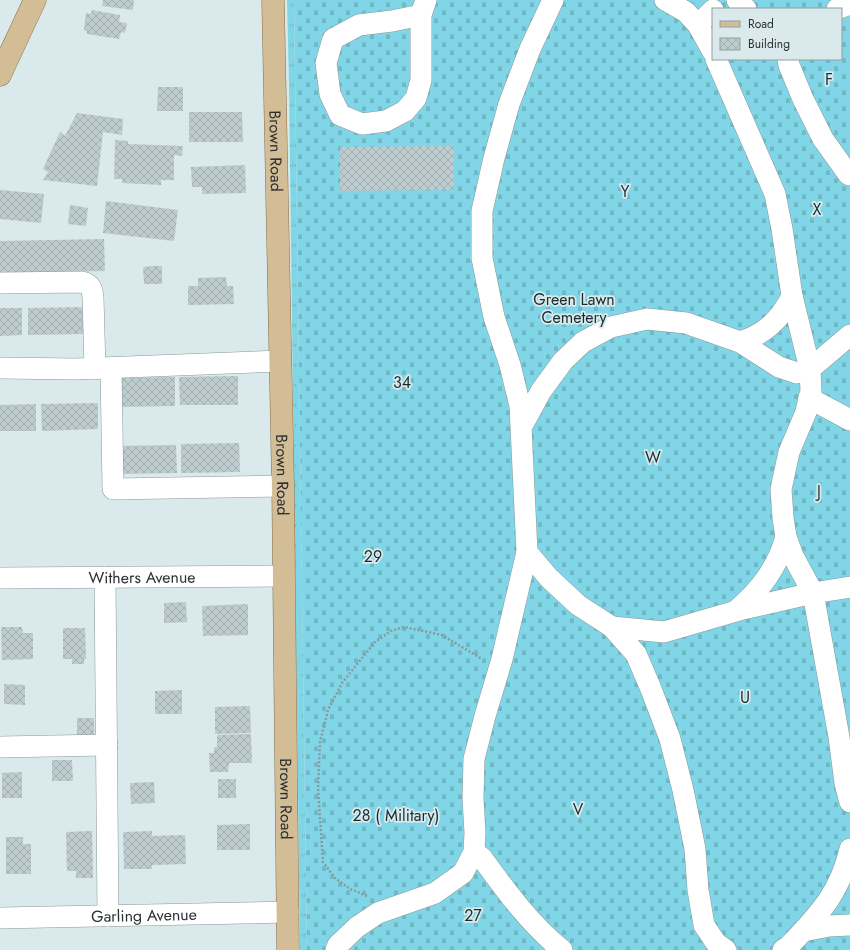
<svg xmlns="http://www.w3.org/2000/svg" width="850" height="950" viewBox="0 0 850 950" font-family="Jost,sans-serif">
  <defs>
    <pattern id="grass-tufts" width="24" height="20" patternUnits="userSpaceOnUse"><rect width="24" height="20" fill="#80d6e6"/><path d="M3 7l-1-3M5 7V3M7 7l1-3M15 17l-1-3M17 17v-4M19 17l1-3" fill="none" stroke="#6fb8c6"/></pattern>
    <pattern id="cemetery-stones" width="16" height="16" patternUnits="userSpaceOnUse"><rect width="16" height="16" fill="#80d6e6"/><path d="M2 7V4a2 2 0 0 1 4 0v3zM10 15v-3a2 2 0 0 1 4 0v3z" fill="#6fb8c6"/></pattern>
    <pattern id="building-cross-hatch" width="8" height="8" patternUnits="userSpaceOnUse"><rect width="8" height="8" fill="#becccf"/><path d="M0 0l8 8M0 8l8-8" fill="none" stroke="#a3b0b2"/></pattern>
  </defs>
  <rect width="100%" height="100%" fill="#dae9ec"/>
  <path fill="url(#grass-tufts)" d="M287,0H294L307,950H300L289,84Z"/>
  <path fill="url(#cemetery-stones)" fill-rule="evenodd" d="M294,0H850V950H307ZM713,9H841V59H713Z"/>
  <path fill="url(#building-cross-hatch)" d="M103,0H134L133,10L102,6Z
    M92,10L120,15L119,22L127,23L125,33L121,32L119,39L87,34V31L84,30L86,13L91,14Z
    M158,87H183V111H157Z
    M189,112H242L243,142H189Z
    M77,113L123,119L122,135L103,132L97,186L43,180L48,172L43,169L60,132L65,136Z
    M115,140L128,141V144L183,146L182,156L174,155V180H161V185L122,183V179H114Z
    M454,146V190L340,191V147Z
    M245,165L246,193L202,194V187H192L191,167Z
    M0,190L44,194L41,223L0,219Z
    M106,201L178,210L174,241L103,233Z
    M70,205L88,208L86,226L68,224Z
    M104,239L105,271L0,273V241Z
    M153,266H162V284H144L143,267Z
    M226,277L227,286H233L234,304L188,305V286H198V278Z
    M85,307V334L28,335V308Z
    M0,308H22V335L0,336Z
    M238,376V405H180L179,377Z
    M175,377V406L117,407L116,378Z
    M98,403V429L42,431L41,404Z
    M36,404V431H0V405Z
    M239,443L240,472L181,473V444Z
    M176,445L177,473L117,474L116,446Z
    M186,602L187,622L164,623V603Z
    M248,604V635L203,636L202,606Z
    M1,627H22L23,633H33V659L2,660Z
    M63,628H85L86,659H84V664H72V659H63Z
    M4,684L25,685V705L4,704Z
    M182,690V714H155V691Z
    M250,706L251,733L215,734V707Z
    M77,718H94V739L77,740Z
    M251,734L252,763H229L228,772H210L209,753H214V747H217V735Z
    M52,760H72L73,781H52Z
    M22,772V798H2V773Z
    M218,779H236V798H218Z
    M154,782L155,803L131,804L130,783Z
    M250,824V850H217V825Z
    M92,831L93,878H76V871H67L66,832Z
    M152,831V836L185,835L186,864L152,865V869H124L123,832Z
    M6,837H23V844H31V874H6Z"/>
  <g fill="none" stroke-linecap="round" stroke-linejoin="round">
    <defs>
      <g id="minor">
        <path d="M665,0L686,12L698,25L713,52"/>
        <path d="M737,0L746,9"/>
        <path d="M837,9L850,4"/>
        <path d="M421,15L392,21L359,25L333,39L326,63L330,94L340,115L362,124L386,121L405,111L416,98L421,80V15L426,0"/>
        <path d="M698,25L713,10"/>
        <path d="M716,59L775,194L782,229L792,296L810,369L811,392L809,398L806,412L789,452L781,489L783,518L786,537L793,556L813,593L839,737L845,783L850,802"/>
        <path d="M788,59L789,65L803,99L823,139L848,174L850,175"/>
        <path d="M0,283L82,282C91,284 92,289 93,297L95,369"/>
        <path d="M740,342C765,334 780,320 792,296"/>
        <path d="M0,368L75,369L280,361"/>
        <path d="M111,368L113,489L283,486"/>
        <path d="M809,398L850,420"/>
        <path d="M522,426L541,391L563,361L583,342L611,327L647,319L686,323L740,342L779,367L797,373L810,369L850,335"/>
        <path d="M527,552L549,578L578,605L612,627L636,654L651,689L670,739L683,790L695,849L698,890L704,925L716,943L726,950"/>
        <path d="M105,577L108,916"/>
        <path id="s1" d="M0,578L283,576"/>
        <path d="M737,610C761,589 777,568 786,537"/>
        <path d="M612,627L664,632L743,609L813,593L850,587"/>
        <path d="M0,747L107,745"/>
        <path d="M474,852L482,858C506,891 530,924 562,950"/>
        <path id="s2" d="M0,918L288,912"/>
        <path d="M803,931L829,926L850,925"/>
        <path d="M336,950L338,945L357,927L378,913L435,893L463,873L474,852L475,833L473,798L474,759L485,716L502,659L527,552L520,406L510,365L494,317L482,258V211L494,158L509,104L530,49L553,0"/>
        <path d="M783,950L789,946C819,914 840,893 850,849"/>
      </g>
      <g id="major">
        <path id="s3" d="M273,0L283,486L288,950"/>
        <path d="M0,75L35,0"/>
      </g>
    </defs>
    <use href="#minor" stroke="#8b989b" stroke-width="22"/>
    <use href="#major" stroke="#856f46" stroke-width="23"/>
    <path stroke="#8c9799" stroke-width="2.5" stroke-dasharray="2 2" stroke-linecap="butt" d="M367,896L350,889L335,878L323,862L318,789L320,742L328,710L342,683L375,642L391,631L404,627L442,635L482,659"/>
    <use href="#minor" stroke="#fff" stroke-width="21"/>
    <use href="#major" stroke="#d3bd97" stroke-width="22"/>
  </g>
  <g text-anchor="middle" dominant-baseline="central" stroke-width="3.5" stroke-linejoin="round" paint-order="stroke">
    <g font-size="16" fill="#172d31" stroke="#dae9ec">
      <text x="829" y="79">F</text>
      <text x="625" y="191">Y</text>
      <text x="817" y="209">X</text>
      <text x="574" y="299">Green Lawn<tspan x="574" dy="18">Cemetery</tspan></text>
      <text x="402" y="382">34</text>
      <text x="653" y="457">W</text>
      <text x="819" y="491">J</text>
      <text x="373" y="556">29</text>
      <text x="745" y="697">U</text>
      <text x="578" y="809">V</text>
      <text x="396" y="815">28 ( Military)</text>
      <text x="473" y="915">27</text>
    </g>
    <g font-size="16" fill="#2a2f30" stroke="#dae9ec">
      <text stroke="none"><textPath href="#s3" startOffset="151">Brown Road</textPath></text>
      <text stroke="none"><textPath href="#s3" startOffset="475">Brown Road</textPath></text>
      <text stroke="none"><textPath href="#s1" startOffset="142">Withers Avenue</textPath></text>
      <text stroke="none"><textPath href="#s3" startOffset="799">Brown Road</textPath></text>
      <text stroke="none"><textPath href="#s2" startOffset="144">Garling Avenue</textPath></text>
    </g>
  </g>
  <rect x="712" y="8" width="130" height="52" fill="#dae9ec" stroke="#949fa1"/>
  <rect x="720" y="21" width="20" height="6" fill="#d3bd97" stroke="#949fa1"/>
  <text x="748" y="28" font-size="12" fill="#2a2f30">Road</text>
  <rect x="720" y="38" width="20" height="12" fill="url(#building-cross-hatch)" stroke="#949fa1"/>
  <text x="748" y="48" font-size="12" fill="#2a2f30">Building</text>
</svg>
